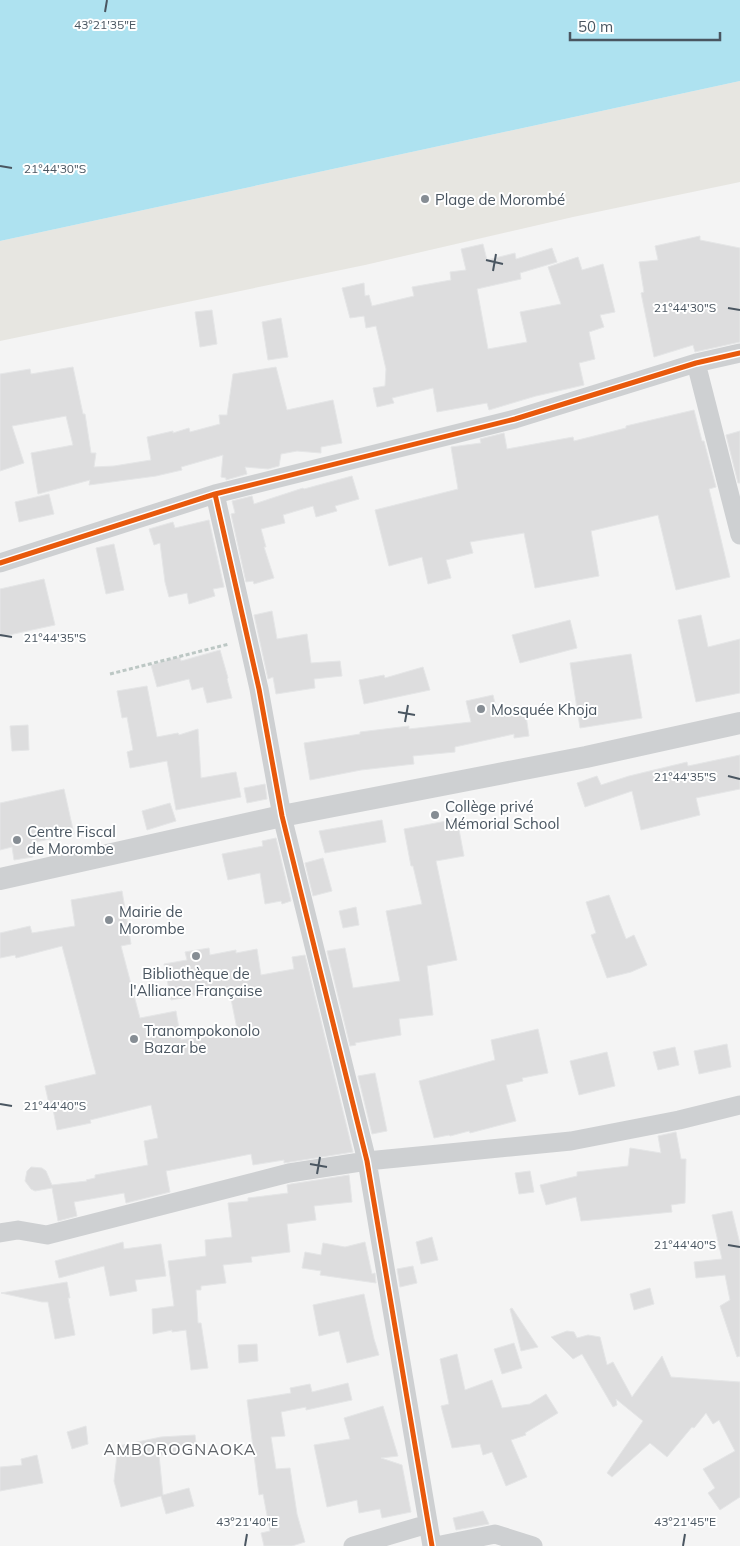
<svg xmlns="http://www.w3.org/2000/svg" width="740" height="1546" viewBox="0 0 740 1546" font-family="Mulish,sans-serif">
  <rect width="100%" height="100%" fill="#f4f4f4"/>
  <path fill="#e7e6e1" d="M740,81V182L573,217L365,265L0,341V241Z"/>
  <path fill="#aee2f0" d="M0,0H740V81L0,241Z"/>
  <path fill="#ddddde" stroke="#e5e6e7" d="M700,236V240L740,248V342L695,352L693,345L654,357L641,293L644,292L639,262L658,260L655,246Z
    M483,244L487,260L515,253L516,259L552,248L557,262L520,273L521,279L477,289L488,349L527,342L520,312L561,304L548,267L578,257L582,270L603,264L615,312L600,315L604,327L589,332L595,359L579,363L584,385L536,396L489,410L487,403L437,412L433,388L392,398L394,403L377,407L373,388L385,386L386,369L376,326L366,328L364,316L350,318L342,288L364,283L365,296L369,295L372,306L414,296L412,287L451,280L450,272L466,270L461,249Z
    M212,310L217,344L200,347L195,312Z
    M281,318L288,357L268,360L262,322Z
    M73,367L83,414H85L91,453H96L94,467L114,466L151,460L147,437L173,431V433L189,428L190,432L220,424L219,415H227L233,374L276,367L287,410L333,400L342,443L321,447V453L297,451L281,454L279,466L268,469L245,467L247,474L226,480V478L221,477L223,455L181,467L182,470L156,476L89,485L90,480L38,494L31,453L73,445L66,416L12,426L24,463L0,471V374L30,369L31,374Z
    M694,410L702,441H704L716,487L709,489L730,577L676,590L658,515L591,531L599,576L535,588L524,533L470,542L473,553L446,560L451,578L428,584L422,557L389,566L375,510L458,489L451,447L481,443L480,439L504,433L507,449L573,437L574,441L626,428V426Z
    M740,431V483H738L726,435Z
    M352,476L359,499L335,506L337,511L316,517L313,506L283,515L285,523L261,529L266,547H264L274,578L254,584L253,581L246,582L231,514L235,513L232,501L252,496L254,504L303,488L304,489Z
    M49,494L54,514L19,522L15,502Z
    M209,520L224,587L213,589L215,596L189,604L187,593L169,597L165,582L160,543L154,545L149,529L173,522L175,528Z
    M114,544L124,590L106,594L96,548Z
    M44,579L55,625L0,637V589Z
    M272,611L277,639L307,634L311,663L340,661L342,676L314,679L315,688L276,694L273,677L268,679L254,615Z
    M701,615L708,647L740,639V693L696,702L678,620Z
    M570,620L577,648L520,663L512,635Z
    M220,650L228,678L227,679L232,698L207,703L203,687L192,690L189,679L157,687L151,665L180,657L181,661Z
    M631,654L642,718L580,728L570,663Z
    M423,667L430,690L364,704L359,680L384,675L385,678Z
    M147,686L157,737L178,733L179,735L198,729L201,778L236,772L241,797L176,810L167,761L130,768L127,752L133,750L127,717L122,718L117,691Z
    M493,695L498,716L525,709L529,736L514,738V734L455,747V752L413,756L414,764L361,770L310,780L304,743L360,734V732L409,726V729L471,722L466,701Z
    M28,725L29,750L12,751L10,726Z
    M740,755V789L696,798L700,815L641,830L632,791L585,807L577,783L597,776L601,785L629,776L687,762L688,766Z
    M265,784L267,799L247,803L244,788Z
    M64,789L74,834L31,843L33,857L14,860L12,847L0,850V803Z
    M170,803L176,821L147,830L142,811Z
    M457,819L464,856L436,861L457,960L427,966L433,1015L399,1019L401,1035L355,1043L356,1045L350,1046L327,951L345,948L353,988L400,981L386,911L422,904L413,866H411L404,829Z
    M382,820L386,842L325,853L319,831Z
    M276,838L291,901L282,904L281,901L265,904L260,873L228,880L222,854L263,846L262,841Z
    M323,858L332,891L313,896L305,863Z
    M122,891L131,944L121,946L140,1018L176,1011L181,1040L237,1029L229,989L171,1000L164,964L187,960L185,952L209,948L210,955L236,950V953L257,949L261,975L294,969L292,957L305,955L353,1152L284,1163V1160L253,1165L251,1154L166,1171L170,1192L126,1203L124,1193L74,1202L77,1216L58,1221L52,1188L35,1191L31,1189L25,1181L27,1171L31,1167L42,1168L46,1171L52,1185L87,1181L86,1180L95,1178V1175L148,1165L144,1141L158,1138L151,1105L90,1120L91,1123L57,1130L52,1104H49L45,1086L96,1074L62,946L16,958L15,955L0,958V933L30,926L32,933L75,926L71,900Z
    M609,895L626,939L634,935L647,965L631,972L607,978L591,935L596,933L586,902Z
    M356,907L359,925L343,928L339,911Z
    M538,1029L548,1073L522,1078L523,1081L506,1085L516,1121L470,1133L469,1131L450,1136L449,1135L434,1138L419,1081L495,1060L491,1040Z
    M727,1044L731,1067L699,1074L694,1051Z
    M675,1047L679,1065L658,1070L653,1052Z
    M607,1052L615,1086L579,1095L570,1061Z
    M375,1073L387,1131L372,1134L358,1076Z
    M676,1132L681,1159H686L685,1203L671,1205L672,1212L581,1221L576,1197L546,1205L540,1185L577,1176V1172L628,1166L630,1148L661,1153L658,1136Z
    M530,1171L534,1192L519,1194L515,1173Z
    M349,1175L352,1202L314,1206L316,1220L287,1224L290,1252L251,1257L252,1262L223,1265L226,1283L201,1286V1290H196L198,1323H201L208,1368L191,1370L186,1330L172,1332V1330L153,1334L152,1309L174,1306L168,1261L206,1256L205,1240L232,1237L228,1203L248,1201V1198L288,1193L287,1185L291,1184Z
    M732,1211L740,1244V1356L737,1357L720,1306L730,1300L725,1275L696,1278L694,1262L722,1259L712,1215Z
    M432,1237L438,1260L421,1264L416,1242Z
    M123,1242L124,1249L161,1244L166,1276L135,1280L137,1291L110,1296L104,1266L59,1278L55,1261Z
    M365,1242L372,1274L375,1273L376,1283L320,1275L321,1271L302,1268L305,1252L321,1255L323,1243L345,1247Z
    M413,1266L417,1283L400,1287L397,1269Z
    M67,1282L70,1298H68L75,1335L55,1339L48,1302H42L1,1293Z
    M650,1288L654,1304L634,1310L630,1294Z
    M364,1294L374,1339L379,1355L347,1363L339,1331L319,1336L313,1305Z
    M512,1308L538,1347L521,1351L510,1309Z
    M567,1331L574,1332L577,1338L588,1335L600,1337L607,1365L613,1362L632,1397L662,1356L671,1377L740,1382V1497L720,1510L708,1493L715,1488L703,1469L735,1451L719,1420L713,1424L706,1413L694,1428L692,1427L667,1457L650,1443L612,1477L607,1473L643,1421L616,1399L617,1405L613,1407L582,1354L573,1359L551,1337Z
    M514,1343L522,1368L502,1374L494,1349Z
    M257,1344L258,1361L239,1363L238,1345Z
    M457,1354L465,1390L492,1380L502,1408L530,1404L546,1394L558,1413L525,1433L526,1435L511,1440L527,1477L506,1486L492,1452L483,1455L480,1444L452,1448L441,1406L449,1404L440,1359Z
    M348,1383L352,1400L306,1410V1407L281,1412L285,1436L271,1437L276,1469L290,1468L297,1514L305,1542L292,1546H264L261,1533L270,1531L263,1494L259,1495L247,1400L291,1393L290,1388L310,1384L312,1392Z
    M383,1406L398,1456L381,1458L402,1465L411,1512L382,1518L380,1509L359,1513L357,1500L327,1507L314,1445L350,1439L344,1418Z
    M86,1426L88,1444L72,1449L67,1432Z
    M195,1435L197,1452L159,1455L163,1495L189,1488L194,1506L166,1514L161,1496L121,1507L114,1481L118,1446L161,1437Z
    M37,1455L43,1483L0,1491V1467L22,1465L21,1459Z
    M483,1511L489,1524L456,1530L453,1518Z"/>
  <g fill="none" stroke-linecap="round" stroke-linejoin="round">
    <path stroke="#bcc7c4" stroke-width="3" stroke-dasharray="4 2.5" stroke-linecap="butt" d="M110,674L229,644"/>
    <path stroke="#ced0d2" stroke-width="19" d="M696,363L740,535
      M215,494L259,689L282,816L367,1161L432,1546
      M0,563L215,494L515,419L696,363L740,353
      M0,1233L18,1230L47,1235L289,1173L367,1161L571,1141L679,1120L740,1105
      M353,1546L428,1524
      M436,1546L495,1534L533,1546"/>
    <path stroke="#ced0d2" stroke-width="22" d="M0,879L282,816L586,757L740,723"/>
    <defs>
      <path id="cycleway" d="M215,494L259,689L282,816L367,1161L432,1546
        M0,563L215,494L515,419L696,363L740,353"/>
    </defs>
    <use href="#cycleway" stroke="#fff" stroke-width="8"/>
    <use href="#cycleway" stroke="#e8590c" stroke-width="5"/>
  </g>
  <path fill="none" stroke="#4a5661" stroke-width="2" d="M105,12L107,0M0,166L12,168M486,260L503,264M493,271L496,254M728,308L740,310M0,635L12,637M398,712L415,715M405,722L408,705M728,776L740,779M0,1104L12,1106M310,1164L327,1167M317,1174L320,1157M728,1245L740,1247M245,1546L247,1534M683,1546L685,1534"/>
  <g fill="#868d94" stroke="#fff" stroke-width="2">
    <circle cx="425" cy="199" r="5"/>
    <circle cx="481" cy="709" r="5"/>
    <circle cx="435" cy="815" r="5"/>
    <circle cx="17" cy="840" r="5"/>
    <circle cx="109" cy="920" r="5"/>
    <circle cx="196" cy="956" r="5"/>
    <circle cx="134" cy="1039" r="5"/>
  </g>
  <g text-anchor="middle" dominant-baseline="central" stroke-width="4" stroke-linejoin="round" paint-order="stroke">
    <g font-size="15" fill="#4a5661" stroke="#fff" text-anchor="start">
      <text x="435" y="199">Plage de Morombé</text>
      <text x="491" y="709">Mosquée Khoja</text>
      <text x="445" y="806">Collège privé<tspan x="445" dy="17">Mémorial School</tspan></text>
      <text x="27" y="831">Centre Fiscal<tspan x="27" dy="17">de Morombe</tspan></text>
      <text x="119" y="911">Mairie de<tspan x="119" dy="17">Morombe</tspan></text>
      <text x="196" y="973" text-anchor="middle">Bibliothèque de<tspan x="196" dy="17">l'Alliance Française</tspan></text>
      <text x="144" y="1030">Tranompokonolo<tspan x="144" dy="17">Bazar be</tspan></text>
    </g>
    <g font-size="16" letter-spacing="1" fill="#5f6368" stroke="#fff">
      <text x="180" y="1449">AMBOROGNAOKA</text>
    </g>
  </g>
  <g font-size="12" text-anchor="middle" fill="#4a5661" stroke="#fff" stroke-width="4" stroke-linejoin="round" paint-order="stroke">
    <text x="105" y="29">43°21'35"E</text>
    <text x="55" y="173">21°44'30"S</text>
    <text x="685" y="312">21°44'30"S</text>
    <text x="55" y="642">21°44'35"S</text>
    <text x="685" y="781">21°44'35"S</text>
    <text x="55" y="1110">21°44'40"S</text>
    <text x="685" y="1249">21°44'40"S</text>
    <text x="247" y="1526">43°21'40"E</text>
    <text x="685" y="1526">43°21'45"E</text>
  </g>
  <path d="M570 32v8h150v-8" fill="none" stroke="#4a5661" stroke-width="2.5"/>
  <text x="578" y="32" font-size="15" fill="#4a5661" stroke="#ffffff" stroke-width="4" paint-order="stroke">50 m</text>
</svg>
